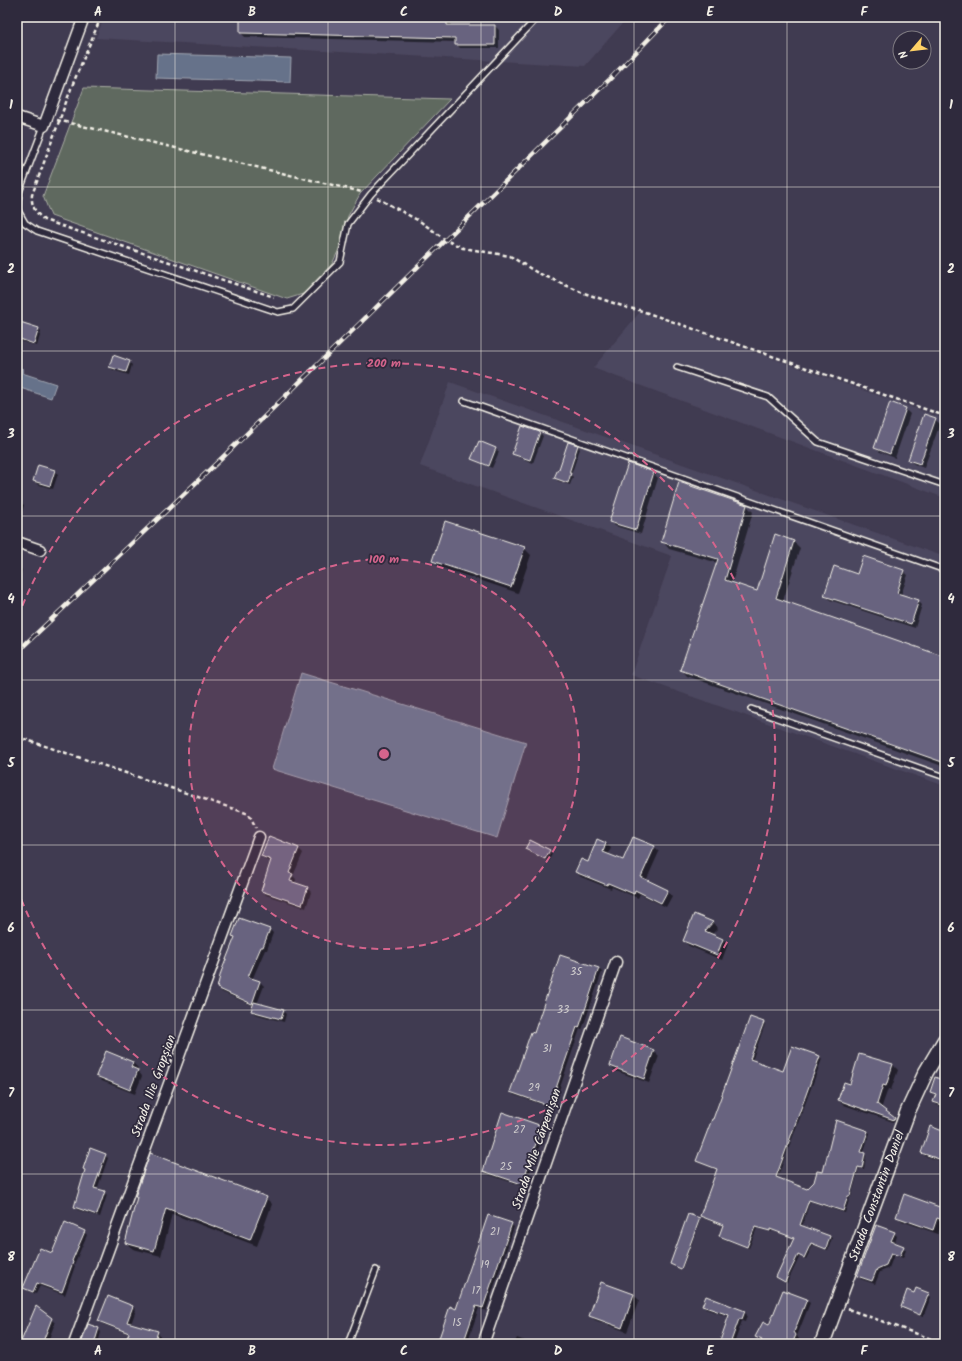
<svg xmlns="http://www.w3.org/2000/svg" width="962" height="1361" viewBox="0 0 962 1361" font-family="Kalam,sans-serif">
  <rect width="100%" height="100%" fill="#403b51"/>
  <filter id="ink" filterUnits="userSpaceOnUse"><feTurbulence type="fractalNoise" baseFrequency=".025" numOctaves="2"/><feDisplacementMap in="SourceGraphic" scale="8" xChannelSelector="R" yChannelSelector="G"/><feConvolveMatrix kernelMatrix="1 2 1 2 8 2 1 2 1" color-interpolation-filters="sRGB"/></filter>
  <g filter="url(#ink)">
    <path fill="#4c475f" d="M104,17H628L585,66L96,38Z
      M640,312L945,419V498L593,368Z
      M450,382L945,557V786L631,675L672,556L420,466Z"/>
    <path fill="#5e695e" stroke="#a9ada3" d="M84,88L450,99L360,194L348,216L341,245L332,264L303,294L287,299L51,216L43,196Z"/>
    <path fill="#66728a" stroke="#9fa5b0" d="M157,54L291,58L290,82L156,78Z
      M17,367L23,369L22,373L56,384L51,398L17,387Z
      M301,673L526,742L497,838L272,769Z"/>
    <path fill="#0007" d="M241,17H451V26H495L499,30V48H460L456,44V42L245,37L241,33Z
      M17,322L38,329L41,332L37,346L17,340Z
      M129,362L132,365L129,375L113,370L110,367Z
      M905,409L910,414L895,458L880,452L875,448Z
      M935,419L940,424L924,468L914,464L909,460Z
      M523,427L540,433L543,436L533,463L516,456L513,453Z
      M480,442L496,449L499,452L492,468L476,461L473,458Z
      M569,443L578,446L580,449L571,475L573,477L570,485L558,481L555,478L560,471Z
      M39,466L55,471L58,474L53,489L37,484L34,481Z
      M653,473L658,478L641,534L615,526L610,521Z
      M17,500L24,505L19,522L17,521Z
      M746,505L753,512L732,583L757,592L794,542L800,548L783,601L945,659V767L687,676L681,669L718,563L669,549L663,542Z
      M524,548L531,555L518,593L440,567L433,560Z
      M17,566L22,570L17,584Z
      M903,571L908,575L901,595L918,601L922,605L915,628L830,600L825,596L858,575Z
      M270,837L299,849L303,853L293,876L296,879L295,884L307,888L311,892L306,908L266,895L262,890L272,862L266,860L262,856Z
      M597,840L606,844L611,848L608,855L624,861L654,847L659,852L646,881L667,891L672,896L666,907L640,894L638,898L612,887L611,889L581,877L576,872L589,863Z
      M526,849L549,850L552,854L549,861L529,852Z
      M695,915L713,923L718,928L711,935L723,939L728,944L722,960L689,946L684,941Z
      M269,929L273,933L267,950H265L252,980L260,982L264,986L257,1004L283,1011L286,1014L284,1022L255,1014L252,1011L254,1006L222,992L219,988L235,938L234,936Z
      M599,969L602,972L582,1030L580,1029L553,1108L514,1095L511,1092L534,1034Z
      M763,1022L765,1024L752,1061L783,1073L792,1047L820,1057L822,1059L777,1179L808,1190L868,1132L870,1133L863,1154L866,1156L864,1169L859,1168L851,1197H850L845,1213L810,1201L802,1227L830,1237L832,1238L828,1250L813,1245L806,1259L800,1256L787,1283L777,1277L795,1238L772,1230V1232L757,1228L749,1248L722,1238L720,1236L724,1226L703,1218L701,1216L718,1170L699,1162L714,1121Z
      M621,1039L654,1051L659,1056L649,1083L616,1071L611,1066Z
      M107,1053L133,1063L138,1068L137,1070L142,1076L135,1094L102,1081L97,1076Z
      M893,1065L898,1070L891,1090L888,1089L881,1109L899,1124L844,1105L839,1100L850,1085Z
      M945,1081V1108L937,1105L934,1102L936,1095L931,1092Z
      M541,1127L545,1130L525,1187L487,1174L484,1171Z
      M945,1133V1162L925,1156L922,1152Z
      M105,1155L108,1158L97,1190L104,1192L107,1195L100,1217L78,1210L75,1207Z
      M136,1196L266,1198L272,1204L257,1246L172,1214L161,1256L133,1249L126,1243L138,1198Z
      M945,1210V1223L942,1222L938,1234L902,1221L897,1216Z
      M699,1219L700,1221L682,1269L672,1265L671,1264Z
      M511,1224L514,1227L486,1311L479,1308L467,1344H438L457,1310Z
      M84,1231L87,1235L74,1265L75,1266L65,1295L40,1286L36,1294L27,1290L24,1287L52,1255Z
      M894,1233L897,1236L895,1243L903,1247L906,1250L903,1258L894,1255L889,1268L880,1272L875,1284L861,1279L858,1276Z
      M602,1283L634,1295L639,1300L627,1332L595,1320L590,1315Z
      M928,1294L931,1297L923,1317L905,1309L902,1306Z
      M806,1300L810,1303L797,1336L799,1339L797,1344H762L763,1342L756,1336Z
      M703,1306L744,1311L747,1315L745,1322L742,1321L734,1344L725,1341L730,1317L706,1309Z
      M133,1307L136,1310L131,1324L157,1332L160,1335L158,1344H143L132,1341L129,1338L130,1334L103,1324L99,1321Z
      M51,1319L55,1323L47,1344H21Z
      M98,1329L101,1332L98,1344H82Z
      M517,1338L532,1344H514Z"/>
    <path fill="#68647f" stroke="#f4f1e8" d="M240,17H447V25H495V45H455V38L240,33Z
      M17,321L39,328L34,344L17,338Z
      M113,355L130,361L126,372L109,367Z
      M890,402L906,408L890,454L874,448Z
      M924,414L936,418L920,464L908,460Z
      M522,426L540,432L530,460L512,454Z
      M479,441L496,448L489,466L471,459Z
      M568,442L578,445L569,473H571L568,483L554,478L558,469H559Z
      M628,463L654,472L636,530L609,522Z
      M38,465L55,470L50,486L33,481Z
      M679,482L747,505L725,580L757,591L775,534L794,541L776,598L945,657V763L680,670L718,559L661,542Z
      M445,521L525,547L511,587L432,561Z
      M863,556L904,570L897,593L919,600L911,624L824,596L834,566L857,574Z
      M269,836L299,848L289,873L293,874L290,881L308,887L302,905L261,891L271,860L261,856Z
      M633,837L655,846L641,877L668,890L661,903L635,890L634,894L608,883L607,885L575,872L581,859L588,862L597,839L606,843L603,852L623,860Z
      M530,840L550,850L545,859L525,849Z
      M694,914L713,922L705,931L723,939L717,955L683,941Z
      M239,918L270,929L263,947H261L248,977L260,981L252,1004L217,988L221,972L235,937L232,936Z
      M560,955L599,968L579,1028L577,1027L550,1106L510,1092L531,1032L534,1033Z
      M254,1002L284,1010L281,1019L251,1011Z
      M750,1017L764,1022L750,1059L783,1071L792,1046L820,1056L776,1177L807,1189L814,1182L817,1171L823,1172L836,1120L868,1131L861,1152L865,1153L862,1168L858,1167L850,1196H848L843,1211L809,1200L800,1225L830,1236L826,1249L811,1243L804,1258L798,1255L785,1282L776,1277L794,1238L770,1229V1231L755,1227L747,1247L719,1236L723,1225L700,1216L717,1169L696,1161L712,1119H713Z
      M620,1037L654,1050L644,1079L610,1066Z
      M106,1051L133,1062L131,1067L138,1070L130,1090L96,1076Z
      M859,1054L893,1064L886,1086L883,1085L877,1104L895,1118L894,1120L838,1100L844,1082L850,1084Z
      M943,1071L945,1072V1106L933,1102L936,1094L930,1092L935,1077L940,1079Z
      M502,1112L542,1126L522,1184L483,1171Z
      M930,1126L945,1132V1161L921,1153Z
      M90,1148L106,1154L94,1188L105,1191L97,1215L74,1207L85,1170L83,1169Z
      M150,1153L267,1197L250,1240L166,1208L154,1251L125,1243L137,1197H135Z
      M904,1194L945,1209V1221L937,1218L933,1230L896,1217Z
      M688,1214L700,1218L681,1269L670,1264Z
      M488,1215L512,1223L483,1308L476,1306L463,1344H437L450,1306L456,1309Z
      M65,1222L85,1231L72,1261L73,1262L62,1292L37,1283L33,1292L23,1288L40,1248L52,1253Z
      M876,1225L895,1232L891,1241L904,1246L900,1256L891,1253L886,1265L877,1269L872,1281L857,1276Z
      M601,1282L634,1294L622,1328L589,1316Z
      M916,1288L929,1293L920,1315L901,1307L907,1290L914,1293Z
      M783,1290L807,1299L794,1332L796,1335L792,1344H760L762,1340L755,1337L763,1322L769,1325Z
      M108,1296L133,1306L127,1322L158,1331L154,1344H148L127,1338L129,1333L98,1321Z
      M706,1296L745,1311L742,1319H739L730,1344H719L729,1315L702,1306Z
      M36,1306L52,1318L42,1344H20Z
      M88,1324L99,1328L94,1344H81Z"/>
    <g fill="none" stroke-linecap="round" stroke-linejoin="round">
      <defs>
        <path id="lane" d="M17,207L19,192L44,126
          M17,209L25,223L37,231L278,312L293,309L340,262L348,224L371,194L538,17
          M677,367L768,397L818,442L945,485
          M464,401L945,570
          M751,709L945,777
          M348,1344L376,1270"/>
        <path id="street" d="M17,117L44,126L84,17
          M17,542L40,550
          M74,1344L259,837
          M483,1344L616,962"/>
        <g id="secondary">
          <path id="s1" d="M822,1344L908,1111L926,1072L945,1040"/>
        </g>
      </defs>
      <use href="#lane" stroke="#f4f1e8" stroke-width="8"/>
      <use href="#street" stroke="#f4f1e8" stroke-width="13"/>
      <use href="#secondary" stroke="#f4f1e8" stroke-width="17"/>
      <path stroke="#f4f1e8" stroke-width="2.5" stroke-dasharray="4 3" stroke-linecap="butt" d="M101,17L72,86L32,195C31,206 35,212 44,220L274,297
        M57,120L362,192
        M377,198L421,222L446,240L463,248L510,256L536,272L581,292L628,308L639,310L945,416
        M17,739H24L249,814L256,828
        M848,1309L945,1344"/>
      <use href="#lane" stroke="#2f2a3d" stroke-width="5"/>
      <use href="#street" stroke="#2f2a3d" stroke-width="10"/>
      <use href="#secondary" stroke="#2f2a3d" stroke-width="14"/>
      <defs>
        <path id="rail" d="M17,652L222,458L611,78L670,17"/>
      </defs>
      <use href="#rail" stroke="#f4f1e8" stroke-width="4.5"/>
      <use href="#rail" stroke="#2f2a3d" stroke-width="3" stroke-dasharray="9" stroke-linecap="butt"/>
    </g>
  </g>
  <path fill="none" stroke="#f4f1e8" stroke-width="1" stroke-opacity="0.55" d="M175,17V1344M328,17V1344M481,17V1344M634,17V1344M787,17V1344M17,187H945M17,351H945M17,516H945M17,680H945M17,845H945M17,1010H945M17,1174H945"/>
  <circle cx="384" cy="754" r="195" fill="#d4648c" fill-opacity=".12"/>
  <g fill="none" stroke="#d4648c" stroke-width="2" stroke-dasharray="7 5">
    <circle cx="384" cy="754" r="195"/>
    <path d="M18 617A391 391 0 1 1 18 891"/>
  </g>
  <g text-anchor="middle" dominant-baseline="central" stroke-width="3.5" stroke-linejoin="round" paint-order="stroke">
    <g font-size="11" fill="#d1cece">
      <text x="576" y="972">35</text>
      <text x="563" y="1010">33</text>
      <text x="547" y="1049">31</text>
      <text x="534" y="1088">29</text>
      <text x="519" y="1130">27</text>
      <text x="506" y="1167">25</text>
      <text x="495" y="1232">21</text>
      <text x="485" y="1265">19</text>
      <text x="476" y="1291">17</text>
      <text x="457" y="1323">15</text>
    </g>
    <g font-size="13" fill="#f4f1e8" stroke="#2f2a3d">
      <text transform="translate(154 1086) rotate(-70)">Strada Ilie Gropșian</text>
      <text transform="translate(537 1149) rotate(-71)">Strada Mile Cărpenișan</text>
      <text stroke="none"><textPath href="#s1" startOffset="158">Strada Constantin Daniel</textPath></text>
    </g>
  </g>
  <circle cx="384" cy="754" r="6" fill="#d4648c" stroke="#2f2a3d" stroke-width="2"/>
  <g font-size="12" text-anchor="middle" font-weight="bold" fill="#d4648c" stroke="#2f2a3d" stroke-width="3.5" stroke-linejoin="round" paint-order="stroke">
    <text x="384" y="367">200 m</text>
    <text x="384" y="563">100 m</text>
  </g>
  <rect width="962" height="1361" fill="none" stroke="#2f2a3d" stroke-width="44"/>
  <g transform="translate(912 50) rotate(242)"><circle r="19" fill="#2f2a3d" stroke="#7e7a81"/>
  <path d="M0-3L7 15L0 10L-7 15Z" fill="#ffd166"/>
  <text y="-6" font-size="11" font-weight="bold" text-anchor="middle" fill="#f4f1e8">N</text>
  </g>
  <rect x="22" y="22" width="918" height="1317" fill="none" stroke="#f4f1e8" stroke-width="1.5"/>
  <g font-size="13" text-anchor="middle" font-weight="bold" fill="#f4f1e8">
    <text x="98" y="16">A</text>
    <text x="252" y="16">B</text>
    <text x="404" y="16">C</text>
    <text x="558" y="16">D</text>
    <text x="710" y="16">E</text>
    <text x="864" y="16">F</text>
    <text x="11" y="109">1</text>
    <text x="951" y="109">1</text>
    <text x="11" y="273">2</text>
    <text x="951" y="273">2</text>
    <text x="11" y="438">3</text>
    <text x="951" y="438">3</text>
    <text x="11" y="603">4</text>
    <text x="951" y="603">4</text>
    <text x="11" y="767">5</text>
    <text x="951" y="767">5</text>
    <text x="11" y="932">6</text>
    <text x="951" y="932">6</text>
    <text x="11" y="1097">7</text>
    <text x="951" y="1097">7</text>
    <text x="11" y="1261">8</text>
    <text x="951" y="1261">8</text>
    <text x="98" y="1355">A</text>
    <text x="252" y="1355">B</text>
    <text x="404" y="1355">C</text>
    <text x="558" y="1355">D</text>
    <text x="710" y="1355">E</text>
    <text x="864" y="1355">F</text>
  </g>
</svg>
